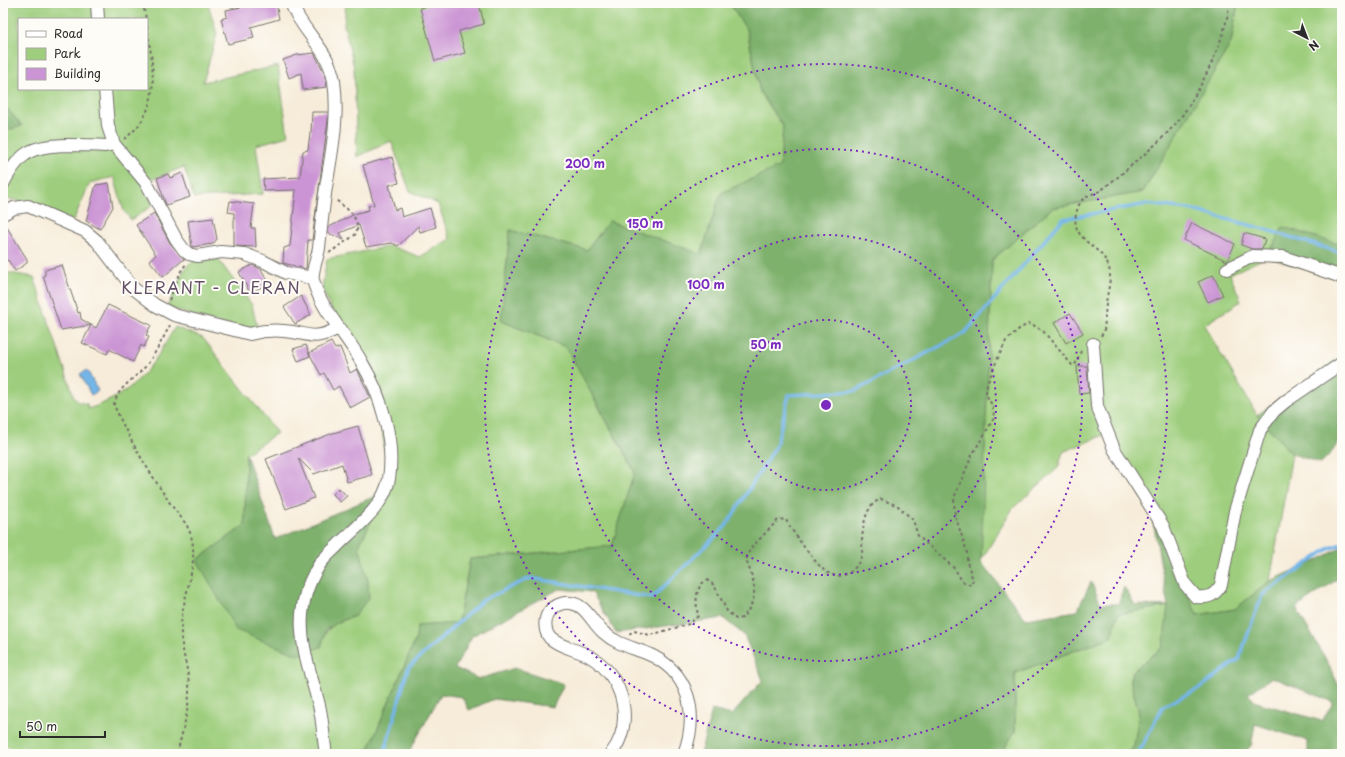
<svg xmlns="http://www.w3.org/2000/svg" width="1345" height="757" viewBox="0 0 1345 757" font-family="'Playpen Sans',sans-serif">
  <rect width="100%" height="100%" fill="#fdfcf7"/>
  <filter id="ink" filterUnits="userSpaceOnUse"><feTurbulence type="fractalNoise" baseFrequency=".025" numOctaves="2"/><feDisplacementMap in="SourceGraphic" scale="8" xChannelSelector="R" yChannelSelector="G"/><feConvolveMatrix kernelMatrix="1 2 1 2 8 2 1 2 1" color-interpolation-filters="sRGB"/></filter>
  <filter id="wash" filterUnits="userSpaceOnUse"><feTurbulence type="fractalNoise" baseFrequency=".012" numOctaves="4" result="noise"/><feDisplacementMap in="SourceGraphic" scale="16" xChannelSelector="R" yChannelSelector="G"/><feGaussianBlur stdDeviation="0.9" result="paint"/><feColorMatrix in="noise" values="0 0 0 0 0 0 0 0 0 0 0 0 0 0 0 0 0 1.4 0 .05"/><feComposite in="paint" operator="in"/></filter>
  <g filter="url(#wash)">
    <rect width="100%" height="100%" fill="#f7ecd9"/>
    <path fill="#9ece7d" stroke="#647c54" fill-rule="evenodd" d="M3,3H208L217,34L203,82L278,66L288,136L256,145L263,194L194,198L184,167L142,183L153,205L131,220L124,211L114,177L90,183L73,221L30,203L3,198V131L22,126L3,104ZM19,19H147V89H19Z
      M346,3H729L747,30L760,92L783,126L780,167L721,193L701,255L609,221L587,250L510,230L501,321L566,347L635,473L612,546L470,559L458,623L417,626L416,638L367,754H19L3,744V272L34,277L74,397L78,402L87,404L88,409C134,394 152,368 175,327L203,338L277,433L246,454L245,525L197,560L321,647C325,626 335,623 355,616L368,581L359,546L385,492L389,478L376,389L339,328L322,288L327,259L391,246L420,257L450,239L438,204L410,191L391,141L357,157L354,68L344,25Z
      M1238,3H1342V245L1283,228L1267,257L1230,274L1241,301L1204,325L1257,415L1292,454L1270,581L1235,609L1197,615L1152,515L1106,434L1063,452L1058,468L1013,508L980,562L992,260L1052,208L1143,192L1231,43Z
      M218,259L252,305L257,327C227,329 195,316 167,307L184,270L192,261Z
      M1169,606L1163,647L1133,671L1130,679L1139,713L1134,746L1128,754H1001L1015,731V673L1111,637L1118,614Z"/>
    <path fill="#7eb16c" stroke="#546e4c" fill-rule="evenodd" d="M729,3H1238L1231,43L1143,192L1052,208L992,260L981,562L1026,619L1077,611L1091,582L1101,604H1118L1124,587L1135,605L1168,606L1152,515L1197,615L1235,609L1270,581L1316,561L1342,547V576L1296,608L1324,656L1342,692V754H1308V741L1255,724L1251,746L1243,754H1128L1134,746L1139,713L1130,679L1133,671L1163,647L1168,606L1118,614L1111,637L1015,673V731L1001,754H700L712,710L732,715L763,680L744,635L723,618L616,633L592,592L559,589L472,636L455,668L479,679L515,668L564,684L553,707L494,699L469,710L462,697L441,694L408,754H367L416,638L417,626L458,623L470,559L612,546L635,472L566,347L501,321L510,230L587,250L609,221L701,254L721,193L780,166L783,126L760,92L747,30ZM1272,677L1333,702V703L1322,721L1256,702L1248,694Z
      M3,104L22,126L3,131Z
      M1283,227L1342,245V280L1267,257Z
      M1342,356V436L1332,452L1321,463L1292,454L1257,415Z
      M246,454L275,539L385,492L359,546L368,581L369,597L355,616L340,621L326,630L321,647L298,655L236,630L197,560L245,525Z"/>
    <path fill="#75b6e9" stroke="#50708a" d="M87,370L98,391L91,395L80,374Z"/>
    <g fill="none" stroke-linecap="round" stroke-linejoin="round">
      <path stroke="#75b6e9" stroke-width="3.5" d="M384,754L408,668L483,600L530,578L652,598L726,526L776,446L789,395L855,391L965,333L1063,219L1147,204L1189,209L1264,229L1342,253
        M1138,754L1163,706L1200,688L1239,659L1262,595L1328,549L1342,544"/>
    </g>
    <g id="blocks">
      <path fill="#cb94d4" d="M263,3H276L279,19L251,27L254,38L228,44L221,19L227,17L226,10Z
        M438,3H479L484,24L459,31L465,53L435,61L420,8Z
        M314,53L324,72L327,87L303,90L301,73L289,78L283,60L297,55Z
        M312,112H328V120L312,240H308L306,269L283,263L284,248L290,246L296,190L264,191L263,179L300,177L303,151L308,150L310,133H311Z
        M392,157L399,183L389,185L395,210L400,208L402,217L430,208L436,227L420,232L418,226L398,246L392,243L366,247L359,225L340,233L344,240L328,233L329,227L357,213L369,210L368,206L374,205L363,165Z
        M182,173L190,197L166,205L157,178L168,174L170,178Z
        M109,183L113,207L100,229L86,221L96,185Z
        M230,201L254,204L251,228H255L256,247L234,246V213L228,212Z
        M154,213L170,243L184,259L163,277L149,260L156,255L136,225Z
        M213,218L217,239L213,244L192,247L188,221Z
        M3,221L27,259V263L15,271L8,260L3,263Z
        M1192,223L1235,244L1227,261L1184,240Z
        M1244,233L1265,239L1262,249H1252L1241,245Z
        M62,265L78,313L80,312L81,319L96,328L108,305L151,325L146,335L149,337L144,347L141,345L133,362L109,349L107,354L82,343L91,325L61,330L43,276L45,275V270Z
        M252,265L261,269L269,283L250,293L239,272Z
        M1213,275L1223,295L1208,302L1198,282Z
        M301,296L311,315L295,324L284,307Z
        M1070,313L1083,333L1066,343L1054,323Z
        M331,342L335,349L340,347L350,373L357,369L370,397L350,408L339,386L333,390L324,373L321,375L309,353Z
        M306,345L310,356L298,361L293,349Z
        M1077,366H1087L1089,393L1079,394Z
        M358,426L372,475L347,482L342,464L314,474L298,458L314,498L286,509L266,459L333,433Z
        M339,488L347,496L340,502L333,494Z"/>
    </g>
  </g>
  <g filter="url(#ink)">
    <use href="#blocks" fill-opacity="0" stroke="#726f68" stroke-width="1"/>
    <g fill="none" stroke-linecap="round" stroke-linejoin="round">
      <defs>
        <path id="minor" d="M97,3L98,19
          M291,3C303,34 328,47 334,81C339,117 332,151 326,187C323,207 321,228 319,248C318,257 311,271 313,280C321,310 346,334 361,361C381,394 395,440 389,479C384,507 356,527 337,546C331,552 322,559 318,567C288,615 306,656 319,705C323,721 323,738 326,754
          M105,89L108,126L114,144L147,184L176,239L184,250L189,254L197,256L221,252L244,254L263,261L286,273L312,278
          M3,184C20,151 32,146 67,145C80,145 93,145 105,146L114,144
          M3,214L14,208L28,206L85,231L97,241L133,288L155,305L174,315L250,334C261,331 273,330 284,331C311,333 311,342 339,328
          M1227,269L1253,256L1283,257L1342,277
          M1093,344L1097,406L1114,449L1163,526L1185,584L1196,597C1209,598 1214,596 1221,585L1235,511L1260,430L1274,411L1286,401L1342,363
          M611,754C635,723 624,677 591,657C579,650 559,647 550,638C544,631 544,619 549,612C554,606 562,602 570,603C586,604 592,623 603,632C616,644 631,647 646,653C690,671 699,713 684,754"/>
      </defs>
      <use href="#minor" stroke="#726f68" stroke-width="14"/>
      <path stroke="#726f68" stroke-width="2" stroke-dasharray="3 3" stroke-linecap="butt" d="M143,3L146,19
        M124,139C163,111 153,68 147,26
        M329,253L355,235L358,227L353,214L336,200
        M169,300L181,271L186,264
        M170,325C164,337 157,350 149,362C139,377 117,386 114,405C128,438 148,470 168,500C174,510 184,519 189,530C202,561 181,597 181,628C180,647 188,666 189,685C190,709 182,732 177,754
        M1101,336L1104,331C1105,322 1105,313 1106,304C1107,292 1113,277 1108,265C1100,243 1064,240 1079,205C1083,195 1093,195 1101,190C1107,186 1112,181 1118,177C1135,162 1154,147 1170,130C1194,106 1228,37 1229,3
        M629,634L634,631L650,635L689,624L698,616C696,603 694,587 707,580L714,585L727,611L736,619L742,618C760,599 755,582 746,560L750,549L779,519L786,520C791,530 819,569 828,573C843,581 856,571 861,557C863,552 862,546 862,541C863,526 865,505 881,499L898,506L913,520L918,536L955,569L962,581L971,585L973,580L967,562V552L955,515L954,498L972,455L994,418L993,407L986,394L987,384L997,360L1006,341L1019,329L1030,323L1043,331L1072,365H1075L1081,351"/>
      <use href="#minor" stroke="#fff" stroke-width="12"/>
    </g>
  </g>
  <g fill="none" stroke="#7b2cbf" stroke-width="2" stroke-dasharray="2 4">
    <circle cx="826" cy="405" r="85"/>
    <circle cx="826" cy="405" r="170"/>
    <circle cx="826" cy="405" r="256"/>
    <circle cx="826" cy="405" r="341"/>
  </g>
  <g text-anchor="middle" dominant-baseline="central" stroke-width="4" stroke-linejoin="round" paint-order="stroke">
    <g font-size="16" letter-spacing="1" fill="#635066" stroke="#fdfcf7">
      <text x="211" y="287">KLERANT - CLERAN</text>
    </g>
  </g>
  <circle cx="826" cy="405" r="6" fill="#7b2cbf" stroke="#fdfcf7" stroke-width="2"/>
  <g font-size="12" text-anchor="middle" font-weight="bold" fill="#7b2cbf" stroke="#fdfcf7" stroke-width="4" stroke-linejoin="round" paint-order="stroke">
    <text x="585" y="168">200 m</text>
    <text x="645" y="228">150 m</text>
    <text x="706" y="289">100 m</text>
    <text x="766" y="349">50 m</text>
  </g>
  <rect width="1345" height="757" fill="none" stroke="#fdfcf7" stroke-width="16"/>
  <rect x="18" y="18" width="130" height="72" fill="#fdfcf7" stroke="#a9a8a5"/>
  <rect x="26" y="31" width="20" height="6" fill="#ffffff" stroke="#a9a8a5"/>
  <text x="54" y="38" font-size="12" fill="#2b2b2b">Road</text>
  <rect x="26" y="48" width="20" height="12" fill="#9ece7d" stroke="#a9a8a5"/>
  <text x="54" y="58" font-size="12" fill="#2b2b2b">Park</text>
  <rect x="26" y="68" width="20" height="12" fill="#cb94d4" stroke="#a9a8a5"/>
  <text x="54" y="78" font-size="12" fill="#2b2b2b">Building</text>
  <g transform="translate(1307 38) rotate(138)" stroke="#fdfcf7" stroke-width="3" paint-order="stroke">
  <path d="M0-3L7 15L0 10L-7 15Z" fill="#2b2b2b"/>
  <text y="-6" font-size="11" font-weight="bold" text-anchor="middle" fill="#2b2b2b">N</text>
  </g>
  <path d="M20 731v6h85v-6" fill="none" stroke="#2b2b2b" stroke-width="2"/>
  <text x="26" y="731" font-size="12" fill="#2b2b2b" stroke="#fdfcf7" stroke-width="3" paint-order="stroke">50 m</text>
</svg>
